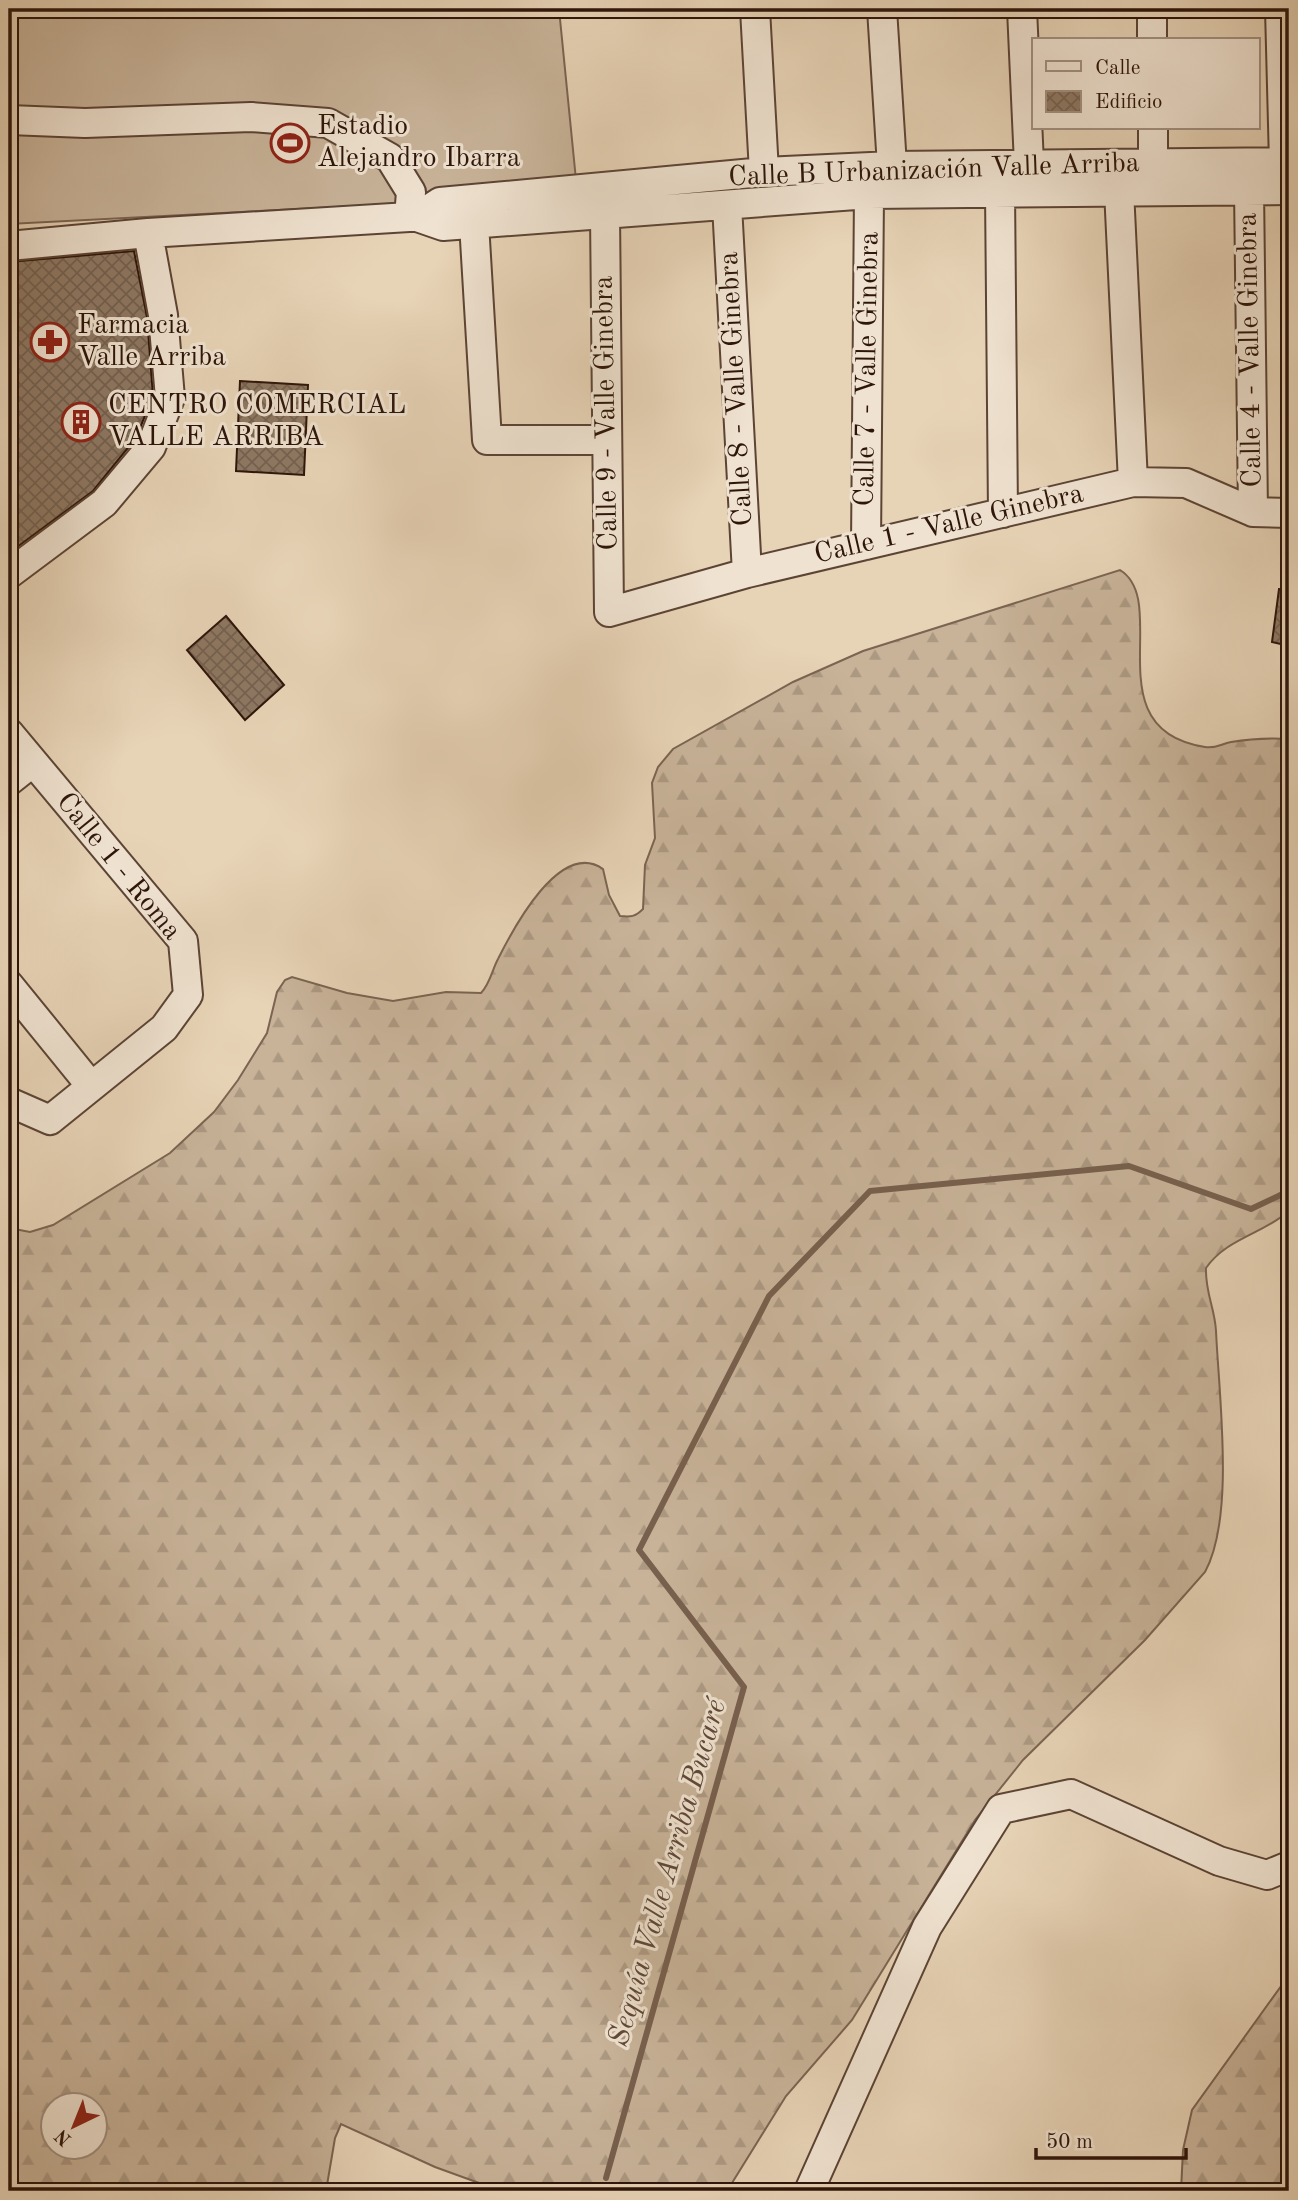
<svg xmlns="http://www.w3.org/2000/svg" width="1298" height="2200" viewBox="0 0 1298 2200" font-family="'Old Standard TT',serif">
  <defs>
    <pattern id="forest-firs" width="22" height="20" patternUnits="userSpaceOnUse" patternTransform="scale(1.75)"><rect width="22" height="20" fill="#c8b399"/><path d="M5 1l3.5 6h-7zM16 11l3.5 6h-7z" fill="#ac9982"/></pattern>
    <pattern id="building-cross-hatch" width="8" height="8" patternUnits="userSpaceOnUse" patternTransform="scale(1.75)"><rect width="8" height="8" fill="#8e7863"/><path d="M0 0l8 8M0 8l8-8" fill="none" stroke="#746150"/></pattern>
  </defs>
  <rect width="100%" height="100%" fill="#e7d3b6"/>
  <filter id="stains"><feTurbulence type="fractalNoise" baseFrequency=".00286" numOctaves="4"/><feColorMatrix values="0 0 0 0 .2 0 0 0 0 .09 0 0 0 0 .02 0 0 0 .5 -.17"/></filter>
  <radialGradient id="worn" r=".72"><stop offset=".6" stop-color="#630" stop-opacity="0"/><stop offset="1" stop-color="#630" stop-opacity=".3"/></radialGradient>
  <path fill="url(#forest-firs)" stroke="#7b6452" stroke-width="2" fill-rule="evenodd" d="M1120,570C1172,602 1093,730 1205,747C1215,749 1221,744 1231,742C1249,739 1271,738 1289,739V1211C1263,1234 1227,1238 1206,1268C1205,1292 1215,1309 1216,1331C1219,1397 1235,1517 1205,1572L1145,1640L1023,1760L975,1820L852,2020L786,2096L727,2191H501L435,2167L341,2124L335,2138L326,2191H9V1228L30,1232L53,1225L170,1153L214,1112L238,1080L267,1033L277,992L285,980L292,977L347,993L393,1001L446,992L481,993C490,984 492,970 498,959C513,929 560,839 603,869L609,895L620,916C631,917 635,917 643,909L645,865L655,838L652,783L658,767L673,749L793,682L863,651ZM52,2106H94V2148H52Z
    M1289,1975V2191H1181L1183,2150L1192,2110Z"/>
  <path fill="#c8b399" stroke="#7b6452" stroke-width="2" d="M9,9H559L577,190L374,205L9,224Z"/>
  <g fill="none" stroke-linecap="round" stroke-linejoin="round">
    <path stroke="#77604e" stroke-width="6" d="M606,2178L744,1687L639,1550L769,1296L870,1191L1129,1166L1251,1209L1289,1191"/>
  </g>
  <path fill="url(#building-cross-hatch)" stroke="#2e150a" stroke-width="2" d="M134,251L147,317L153,396L136,438L93,491L9,553V262Z
    M240,381L308,385L304,475L236,471Z
    M1279,589L1289,590V646L1272,642Z
    M226,616L284,685L245,720L187,650Z"/>
  <g fill="none" stroke-linecap="round" stroke-linejoin="round">
    <defs>
      <path id="minor" d="M755,9L764,172
        M882,9L892,166
        M1022,9L1029,164
        M1152,9V40
        M1280,9L1284,163
        M9,120L85,123L251,117L328,123L390,158L411,192L409,217
        M1153,165V128
        M1249,189L1253,512
        M1119,190L1133,482
        M1000,191L1003,513
        M727,205L747,573
        M605,213L609,612L747,573L1133,482L1186,483L1253,512L1289,513
        M417,217L440,202L764,172L892,166L1289,162
        M474,223L487,440H607
        M9,246L148,233L409,217H417L443,226L869,194L1289,190
        M866,545L869,194
        M9,574L104,503L151,447L170,398L163,315L148,233
        M9,733L183,941L188,995L164,1028L50,1120L9,1102
        M9,781L33,762
        M9,985L91,1086
        M809,2191L927,1927L1001,1809L1071,1794L1219,1861L1267,1875L1289,1866"/>
    </defs>
    <use href="#minor" stroke="#5c4435" stroke-width="32"/>
    <use href="#minor" stroke="#efe2d0" stroke-width="28"/>
  </g>
  <defs>
    <symbol id="stadium-ring" viewBox="-11 -11 22 22"><circle r="9.5" fill="#efe2d0" stroke="#8f2418" stroke-width="1.5"/><path d="M0-5a6.5 5 0 1 0 0 10a6.5 5 0 1 0 0-10ZM-3.5-1.8h7v3.6h-7Z" fill="#8f2418"/></symbol>
    <symbol id="pharmacy-ring" viewBox="-11 -11 22 22"><circle r="9.5" fill="#efe2d0" stroke="#8f2418" stroke-width="1.5"/><path d="M-2-6h4v4h4v4h-4v4h-4v-4h-4v-4h4Z" fill="#8f2418"/></symbol>
    <symbol id="building-ring" viewBox="-11 -11 22 22"><circle r="9.5" fill="#efe2d0" stroke="#8f2418" stroke-width="1.5"/><path d="M-4-6H4V6H1V3H-1V6H-4ZM-2.5-4.3h1.7v1.8h-1.7ZM.8-4.3h1.7v1.8H.8ZM-2.5-1h1.7V.8h-1.7ZM.8-1h1.7V.8H.8Z" fill="#8f2418"/></symbol>
  </defs>
  <g fill-rule="evenodd">
    <use href="#stadium-ring" x="268" y="121" width="44" height="44"/>
    <use href="#pharmacy-ring" x="28" y="320" width="44" height="44"/>
    <use href="#building-ring" x="59" y="400" width="44" height="44"/>
  </g>
  <g text-anchor="middle" dominant-baseline="central" stroke-width="6" stroke-linejoin="round" paint-order="stroke">
    <g font-size="28" fill="#2e150a" stroke="#efe2d0" text-anchor="start">
      <text x="317" y="127">Estadio<tspan x="317" dy="32">Alejandro Ibarra</tspan></text>
      <text x="77" y="326">Farmacia<tspan x="77" dy="32">Valle Arriba</tspan></text>
      <text x="108" y="406">CENTRO COMERCIAL<tspan x="108" dy="32">VALLE ARRIBA</tspan></text>
    </g>
    <g font-size="28" fill="#2e150a" stroke="#efe2d0">
      <text transform="translate(934 171) rotate(-2)">Calle B Urbanización Valle Arriba</text>
      <text transform="translate(1251 350) rotate(-91)">Calle 4 - Valle Ginebra</text>
      <text transform="translate(868 369) rotate(-89)">Calle 7 - Valle Ginebra</text>
      <text transform="translate(737 389) rotate(-93)">Calle 8 - Valle Ginebra</text>
      <text transform="translate(607 413) rotate(-91)">Calle 9 - Valle Ginebra</text>
      <text transform="translate(949 525) rotate(-13)">Calle 1 - Valle Ginebra</text>
      <text transform="translate(118 867) rotate(51)">Calle 1 - Roma</text>
    </g>
    <g font-size="30" font-style="italic" fill="#5f4738" stroke="#efe2d0">
      <text transform="translate(668 1873) rotate(-74)">Sequía Valle Arriba Bucaré</text>
    </g>
  </g>
  <rect width="1298" height="2200" fill="none" stroke="#e7d3b6" stroke-width="35"/>
  <rect x="10" y="10" width="1277" height="2179" fill="none" stroke="#2e150a" stroke-width="3.5"/>
  <rect x="18" y="18" width="1263" height="2165" fill="none" stroke="#2e150a" stroke-width="2"/>
  <rect x="1032" y="38" width="228" height="91" fill="#efe2d0" stroke="#a29081" stroke-width="2"/>
  <rect x="1046" y="61" width="35" height="10" fill="#efe2d0" stroke="#a29081" stroke-width="2"/>
  <text x="1095" y="74" font-size="21" fill="#2e150a">Calle</text>
  <rect x="1046" y="91" width="35" height="21" fill="url(#building-cross-hatch)" stroke="#a29081" stroke-width="2"/>
  <text x="1095" y="108" font-size="21" fill="#2e150a">Edificio</text>
  <g transform="translate(74 2126) rotate(223)"><circle r="33" fill="#efe2d0" stroke="#a29081" stroke-width="2"/>
  <path d="M0-5L12 26L0 18L-12 26Z" fill="#8f2418"/>
  <text y="-10" font-size="19" font-weight="bold" text-anchor="middle" fill="#2e150a">N</text>
  </g>
  <path d="M1036 2148v10h150v-10" fill="none" stroke="#2e150a" stroke-width="3.5"/>
  <text x="1046" y="2148" font-size="21" fill="#2e150a" stroke="#efe2d0" stroke-width="5" paint-order="stroke">50 m</text>
  <rect width="100%" height="100%" filter="url(#stains)"/>
  <rect width="100%" height="100%" fill="url(#worn)"/>
</svg>
